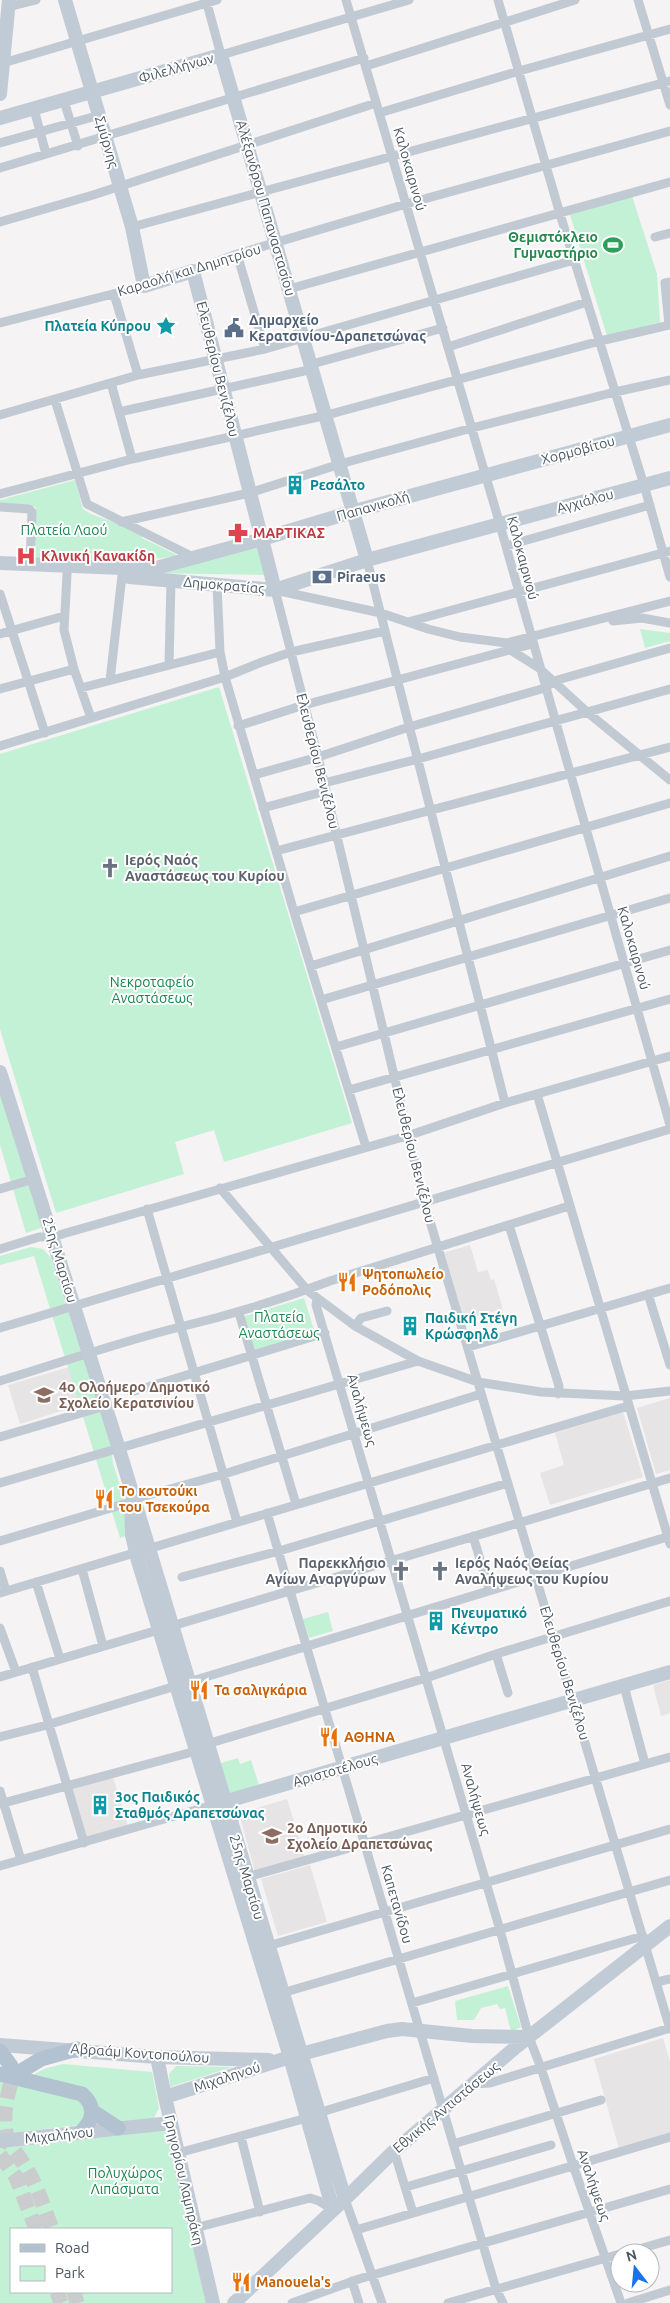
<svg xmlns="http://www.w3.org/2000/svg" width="670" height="2303" viewBox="0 0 670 2303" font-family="Ubuntu,sans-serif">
  <rect width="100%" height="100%" fill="#f5f3f3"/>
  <path fill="#e6e4e5" d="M470,1245L478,1272L488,1270L491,1280L494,1279L503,1309L463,1320L443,1253Z
    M69,1367L80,1405L20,1424L8,1385Z
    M670,1398V1470L656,1474L637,1408Z
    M623,1412L643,1477L550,1505L540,1473L564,1465L555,1433Z
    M670,1680V1713L661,1716L653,1685Z
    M113,1777L128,1826L85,1838L71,1789Z
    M287,1799L305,1858L255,1872L239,1813Z
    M310,1865L327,1922L278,1936L261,1879Z
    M663,2038L670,2061V2134L619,2149L594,2059Z"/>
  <path fill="#c3f1d5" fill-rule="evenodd" d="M632,196L657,274L660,322L607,336L570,215Z
    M75,480L83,509L91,514L141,532L142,538L179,556C130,563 82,561 32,558L36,507L0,506V500Z
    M260,546L268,575L144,573Z
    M640,629L670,633V641L645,648Z
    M219,687L352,1123L224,1162L214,1130L175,1142L184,1174L56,1213L0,1029V754Z
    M0,1090L44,1225L41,1228L26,1233L0,1145Z
    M31,1247L43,1249L51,1258L111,1445L113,1463L123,1495L126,1536L120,1538L34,1256L0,1265V1256Z
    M304,1298L315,1333L253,1352L242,1317Z
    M328,1612L333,1631L309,1638L303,1619Z
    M238,1758L240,1764L251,1760L259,1785L227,1795L218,1764Z
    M508,1986L521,2027L511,2032L505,2008L500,2009L497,2004L481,2008L474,2020H457L455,2001Z
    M63,2064L152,2072L159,2108L152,2122L123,2125L32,2075L47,2068Z
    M176,2066L232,2067L170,2087L169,2074Z
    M0,2079L76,2094L88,2109L80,2125L0,2134Z
    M166,2127L206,2303H0V2145ZM11,2229H171V2292H11Z"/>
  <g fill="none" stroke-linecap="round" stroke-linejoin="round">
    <path stroke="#caccce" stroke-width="15" stroke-dasharray="15 8" stroke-linecap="butt" d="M0,2134C31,2167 37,2188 52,2229
      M9,2144C1,2120 6,2099 13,2076
      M0,2155L16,2177L36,2229
      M57,2292L61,2303
      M74,2292L77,2303"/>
    <path stroke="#c1cad2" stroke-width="9" d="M206,0L221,55L409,0
      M346,0L496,511L670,1125
      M498,0L560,214L644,485L670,577
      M638,0L670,105
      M8,7L36,0
      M3,63L217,0
      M366,66L575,0
      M64,101L78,146
      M34,109L46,154
      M379,113L519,71L670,29
      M0,143L100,115
      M0,168L364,58
      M0,222L93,195L376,103
      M132,227L670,81
      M655,237L670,233
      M237,254L265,349
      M193,271L237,254L406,204L670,131
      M289,289L670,182
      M114,294L138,375
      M0,323L144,286
      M669,325L665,283L670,282
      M448,347L587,302
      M312,364L443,328
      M111,383L132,459
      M55,400L87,504L193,557
      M119,412L313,369
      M0,415L138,375L265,349L574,260
      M0,494L132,459L327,415L600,341L670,325
      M0,507L29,509L32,512L30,564
      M121,522L249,493L340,464L472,428L615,392L670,380
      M506,546L650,505
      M367,560L505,1103
      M67,574L64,630L74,669L91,718
      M217,585L220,652L225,677L294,912L366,1147
      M0,594L45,733
      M670,601L507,643L460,637L428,629L381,613L275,590L318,757L424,1201L670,2029
      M613,621L642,618L670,623
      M408,622L670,551
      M0,634L64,616
      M509,649L539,668L587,712L670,780
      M169,665L171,580
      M110,680L122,576
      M81,688L220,652
      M0,689L74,669
      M238,726L304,705L532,644
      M0,746L225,677L262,662L291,652L385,631
      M254,775L318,757L409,727L545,688L554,681L670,648
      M324,783L418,759L670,689
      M263,808L326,791
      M276,851L670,747
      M294,912L670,803
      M311,966L670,856
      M321,1000L670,898
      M336,1047L670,950
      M349,1090L670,999
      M537,1094L670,1544
      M220,1188L308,1291L355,1326L418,1361L478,1382L541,1392L625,1396L670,1391
      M0,1189L34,1179
      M147,1209L237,1522
      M509,1225L559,1386L558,1394
      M0,1249L39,1237H52L410,1135L505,1103L670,1056
      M648,1294L670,1365
      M317,1299L316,1305L500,1930L529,2037L541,2068L573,2165L621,2303
      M239,1313L296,1504
      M355,1326L361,1318L387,1311
      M0,1328L670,1129
      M468,1347L670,1288
      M0,1381C60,1363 119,1342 180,1327C231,1315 280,1300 330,1281L569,1206
      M131,1392L325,1333
      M0,1437L105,1406
      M0,1483L418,1361
      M134,1499L224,1474L481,1394
      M267,1513L496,2289L503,2303
      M473,1536L489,1589
      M0,1541L131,1502
      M82,1569L103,1646
      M0,1571L6,1591
      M182,1577L279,1551L508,1483
      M36,1582L60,1659
      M0,1593L628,1406
      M0,1628L16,1672
      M496,1654L508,1693
      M32,1667L84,1843
      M0,1677L670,1478
      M624,1686L645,1764
      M0,1737L47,1725L670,1536
      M207,1744L426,1678L496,1654L670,1601
      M0,1791L21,1860
      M0,1804L196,1751
      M0,1866L213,1805
      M247,1877L670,1757
      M268,1946L670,1829
      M657,1982L670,1979
      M282,1993L670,1880
      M412,2003L643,1936
      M474,2084L490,2083L670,2028
      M318,2113L434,2078
      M241,2137L260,2212
      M453,2144L601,2100
      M394,2151L413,2213
      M178,2153L307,2118
      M406,2187L551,2145
      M345,2199L382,2303
      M195,2228L310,2198L319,2201L333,2210
      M356,2230L670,2137
      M625,2253L670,2240
      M352,2281L359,2303
      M292,2303L359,2279L670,2189
      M448,2303L620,2254
      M628,2303L670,2290"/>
    <path stroke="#c1cbd6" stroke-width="14" d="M65,0L132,227L144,286L193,271L275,590
      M0,94L9,0
      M0,118L221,55L367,560
      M0,563L122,568H156L262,539L355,511L670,425
      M129,577L275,590L367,560L670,478
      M0,1072L119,1449L345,2199
      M131,1503L132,1535L138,1561L290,2057L333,2210
      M217,1804L670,1672
      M0,2045L157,2057L269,2060
      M157,2057L165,2097L213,2303
      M165,2097L290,2057L387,2031L402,2029L472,2036L529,2037
      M0,2141L171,2123
      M234,2303L345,2199L394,2151L516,2047L670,1926"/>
    <path stroke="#b3c2d1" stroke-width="15" d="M0,2051L11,2066L13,2076L41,2059L77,2049
      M0,2074L82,2094C96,2106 94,2120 81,2132
      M92,2111L118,2128"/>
  </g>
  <defs>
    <symbol id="stadium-bare" viewBox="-9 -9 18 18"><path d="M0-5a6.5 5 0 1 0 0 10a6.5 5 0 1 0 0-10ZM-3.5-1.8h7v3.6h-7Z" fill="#2e9e5b" stroke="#fff" stroke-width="2.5" paint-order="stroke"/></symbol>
    <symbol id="sight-bare" viewBox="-9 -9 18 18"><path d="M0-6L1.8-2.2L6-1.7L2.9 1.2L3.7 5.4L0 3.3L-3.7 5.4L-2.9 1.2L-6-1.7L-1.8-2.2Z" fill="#0f9aa8" stroke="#fff" stroke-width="2.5" paint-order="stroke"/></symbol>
    <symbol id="civic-bare" viewBox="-9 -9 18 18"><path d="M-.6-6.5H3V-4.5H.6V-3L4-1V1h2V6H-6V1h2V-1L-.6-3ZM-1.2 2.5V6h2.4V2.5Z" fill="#5c6f8a" stroke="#fff" stroke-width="2.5" paint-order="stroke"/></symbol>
    <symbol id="building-bare" viewBox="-9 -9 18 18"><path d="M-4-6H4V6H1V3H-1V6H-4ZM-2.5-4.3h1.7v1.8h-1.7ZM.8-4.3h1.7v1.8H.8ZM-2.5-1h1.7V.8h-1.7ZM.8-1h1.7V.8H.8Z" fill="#0f9aa8" stroke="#fff" stroke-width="2.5" paint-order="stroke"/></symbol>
    <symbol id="pharmacy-bare" viewBox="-9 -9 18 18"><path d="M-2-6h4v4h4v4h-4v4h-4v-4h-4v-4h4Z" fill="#e0444e" stroke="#fff" stroke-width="2.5" paint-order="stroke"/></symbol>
    <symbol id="hospital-bare" viewBox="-9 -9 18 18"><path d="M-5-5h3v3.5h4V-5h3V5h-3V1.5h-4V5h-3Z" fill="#e0444e" stroke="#fff" stroke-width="2.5" paint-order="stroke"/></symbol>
    <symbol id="bank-bare" viewBox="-9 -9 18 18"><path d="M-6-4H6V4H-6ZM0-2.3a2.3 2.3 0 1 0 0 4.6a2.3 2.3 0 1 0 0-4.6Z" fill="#5c6f8a" stroke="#fff" stroke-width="2.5" paint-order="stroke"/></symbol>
    <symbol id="church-bare" viewBox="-9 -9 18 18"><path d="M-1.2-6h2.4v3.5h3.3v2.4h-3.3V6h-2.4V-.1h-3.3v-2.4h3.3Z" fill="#6b7280" stroke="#fff" stroke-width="2.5" paint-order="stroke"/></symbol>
    <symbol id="restaurant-bare" viewBox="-9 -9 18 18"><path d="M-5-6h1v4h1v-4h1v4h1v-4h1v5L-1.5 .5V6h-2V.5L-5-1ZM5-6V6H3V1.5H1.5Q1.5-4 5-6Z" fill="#e8710a" stroke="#fff" stroke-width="2.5" paint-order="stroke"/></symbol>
    <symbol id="school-bare" viewBox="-9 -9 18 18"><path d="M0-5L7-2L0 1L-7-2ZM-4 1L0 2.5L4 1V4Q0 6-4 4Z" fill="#8d6e63" stroke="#fff" stroke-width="2.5" paint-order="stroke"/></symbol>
  </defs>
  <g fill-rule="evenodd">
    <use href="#stadium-bare" x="599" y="231" width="28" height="28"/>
    <use href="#sight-bare" x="152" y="312" width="28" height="28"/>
    <use href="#civic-bare" x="220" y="314" width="28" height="28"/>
    <use href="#building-bare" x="281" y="471" width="28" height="28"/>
    <use href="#pharmacy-bare" x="224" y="519" width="28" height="28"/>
    <use href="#hospital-bare" x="12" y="542" width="28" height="28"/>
    <use href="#bank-bare" x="308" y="563" width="28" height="28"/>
    <use href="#church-bare" x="96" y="854" width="28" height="28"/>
    <use href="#restaurant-bare" x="333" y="1268" width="28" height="28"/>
    <use href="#building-bare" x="396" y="1312" width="28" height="28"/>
    <use href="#school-bare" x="30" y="1381" width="28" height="28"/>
    <use href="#restaurant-bare" x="90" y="1485" width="28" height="28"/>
    <use href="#church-bare" x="387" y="1557" width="28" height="28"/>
    <use href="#church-bare" x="426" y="1557" width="28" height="28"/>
    <use href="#building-bare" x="422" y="1607" width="28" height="28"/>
    <use href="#restaurant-bare" x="185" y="1676" width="28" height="28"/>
    <use href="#restaurant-bare" x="315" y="1723" width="28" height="28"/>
    <use href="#building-bare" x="86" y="1791" width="28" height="28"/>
    <use href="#school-bare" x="258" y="1822" width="28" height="28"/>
    <use href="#restaurant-bare" x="227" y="2268" width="28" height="28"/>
  </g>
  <g text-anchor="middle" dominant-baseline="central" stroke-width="4" stroke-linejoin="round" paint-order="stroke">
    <g font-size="14" fill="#4a5661" stroke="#fff">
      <text transform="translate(176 68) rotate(-16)">Φιλελλήνων</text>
      <text transform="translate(107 142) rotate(74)">Σμύρνης</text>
      <text transform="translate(410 169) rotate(74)">Καλοκαιρινού</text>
      <text transform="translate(266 208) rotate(74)">Αλέξανδρου Παπαναστασίου</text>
      <text transform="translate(189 270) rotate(-17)">Καραολή και Δημητρίου</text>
      <text transform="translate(218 369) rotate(76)">Ελευθερίου Βενιζέλου</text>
      <text transform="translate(578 450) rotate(-15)">Χορμοβίτου</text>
      <text transform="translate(585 501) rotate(-15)">Αγχιάλου</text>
      <text transform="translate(373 506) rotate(-16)">Παπανικολή</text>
      <text transform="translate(523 558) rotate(75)">Καλοκαιρινού</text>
      <text transform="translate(224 585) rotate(5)">Δημοκρατίας</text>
      <text transform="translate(318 761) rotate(76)">Ελευθερίου Βενιζέλου</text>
      <text transform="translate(634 948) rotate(74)">Καλοκαιρινού</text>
      <text transform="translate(414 1155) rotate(76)">Ελευθερίου Βενιζέλου</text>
      <text transform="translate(60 1260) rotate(73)">25ης Μαρτίου</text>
      <text transform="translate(362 1410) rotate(74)">Αναλήψεως</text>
      <text transform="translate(565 1673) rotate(73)">Ελευθερίου Βενιζέλου</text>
      <text transform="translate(335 1770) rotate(-16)">Αριστοτέλους</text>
      <text transform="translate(476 1799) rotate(74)">Αναλήψεως</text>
      <text transform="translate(247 1877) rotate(73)">25ης Μαρτίου</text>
      <text transform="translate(397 1904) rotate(74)">Καπετανίδου</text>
      <text transform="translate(140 2053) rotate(4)">Αβραάμ Κοντοπούλου</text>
      <text transform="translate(227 2077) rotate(-18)">Μιχαληνού</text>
      <text transform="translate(446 2107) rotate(-40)">Εθνικής Αντιστάσεως</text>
      <text transform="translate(59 2135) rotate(-6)">Μιχαλήνου</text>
      <text transform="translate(184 2180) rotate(77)">Γρηγορίου Λαμπράκη</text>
      <text transform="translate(594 2185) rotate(71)">Αναλήψεως</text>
    </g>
    <g font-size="14" font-weight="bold" fill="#27864d" stroke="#fff" text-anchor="end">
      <text x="598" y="237">Θεμιστόκλειο<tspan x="598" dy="16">Γυμναστήριο</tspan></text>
    </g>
    <g font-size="14" font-weight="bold" fill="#4e5e75" stroke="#fff" text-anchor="start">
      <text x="249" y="320">Δημαρχείο<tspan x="249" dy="16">Κερατσινίου-Δραπετσώνας</tspan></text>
      <text x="337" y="577">Piraeus</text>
    </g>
    <g font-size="14" font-weight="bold" fill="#0d838f" stroke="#fff" text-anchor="start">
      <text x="151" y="326" text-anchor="end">Πλατεία Κύπρου</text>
      <text x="310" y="485">Ρεσάλτο</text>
      <text x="425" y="1318">Παιδική Στέγη<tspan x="425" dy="16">Κρώσφηλδ</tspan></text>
      <text x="451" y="1613">Πνευματικό<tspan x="451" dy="16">Κέντρο</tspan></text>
      <text x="115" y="1797">3ος Παιδικός<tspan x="115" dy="16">Σταθμός Δραπετσώνας</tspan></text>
    </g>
    <g font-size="14" fill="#17864f" stroke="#fff">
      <text x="64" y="530">Πλατεία Λαού</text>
      <text x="152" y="982">Νεκροταφείο<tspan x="152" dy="16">Αναστάσεως</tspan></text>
      <text x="279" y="1317">Πλατεία<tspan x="279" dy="16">Αναστάσεως</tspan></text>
      <text x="125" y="2173">Πολυχώρος<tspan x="125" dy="16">Λιπάσματα</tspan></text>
    </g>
    <g font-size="14" font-weight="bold" fill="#be3a42" stroke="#fff" text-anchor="start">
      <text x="253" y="533">ΜΑΡΤΙΚΑΣ</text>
      <text x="41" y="556">Κλινική Κανακίδη</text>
    </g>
    <g font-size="14" font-weight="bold" fill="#5b616d" stroke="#fff" text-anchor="start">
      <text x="125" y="860">Ιερός Ναός<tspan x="125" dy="16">Αναστάσεως του Κυρίου</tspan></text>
      <text x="386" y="1563" text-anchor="end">Παρεκκλήσιο<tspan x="386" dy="16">Αγίων Αναργύρων</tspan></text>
      <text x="455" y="1563">Ιερός Ναός Θείας<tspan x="455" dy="16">Αναλήψεως του Κυρίου</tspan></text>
    </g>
    <g font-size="14" font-weight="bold" fill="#c56008" stroke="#fff" text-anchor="start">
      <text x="362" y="1274">Ψητοπωλείο<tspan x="362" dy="16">Ροδόπολις</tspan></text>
      <text x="119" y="1491">Το κουτούκι<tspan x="119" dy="16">του Τσεκούρα</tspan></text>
      <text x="214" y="1690">Τα σαλιγκάρια</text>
      <text x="344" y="1737">ΑΘΗΝΑ</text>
      <text x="256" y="2282">Manouela's</text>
    </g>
    <g font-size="14" font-weight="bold" fill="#785e54" stroke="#fff" text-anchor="start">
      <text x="59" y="1387">4o Ολοήμερο Δημοτικό<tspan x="59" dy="16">Σχολείο Κερατσινίου</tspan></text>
      <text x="287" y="1828">2ο Δημοτικό<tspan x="287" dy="16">Σχολείο Δραπετσώνας</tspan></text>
    </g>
  </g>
  <rect x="10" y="2228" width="162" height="65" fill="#ffffff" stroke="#b7bbc0"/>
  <rect x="20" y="2244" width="25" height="8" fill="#b3c2d1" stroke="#b7bbc0"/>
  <text x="55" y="2253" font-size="15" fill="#4a5661">Road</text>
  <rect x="20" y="2266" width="25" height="15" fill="#c3f1d5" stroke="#b7bbc0"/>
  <text x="55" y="2278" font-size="15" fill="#4a5661">Park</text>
  <g transform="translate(635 2268) rotate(344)"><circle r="24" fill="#ffffff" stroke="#b7bbc0"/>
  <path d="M0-4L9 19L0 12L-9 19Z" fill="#1a73e8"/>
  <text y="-8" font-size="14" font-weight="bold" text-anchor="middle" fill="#4a5661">N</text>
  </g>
</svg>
